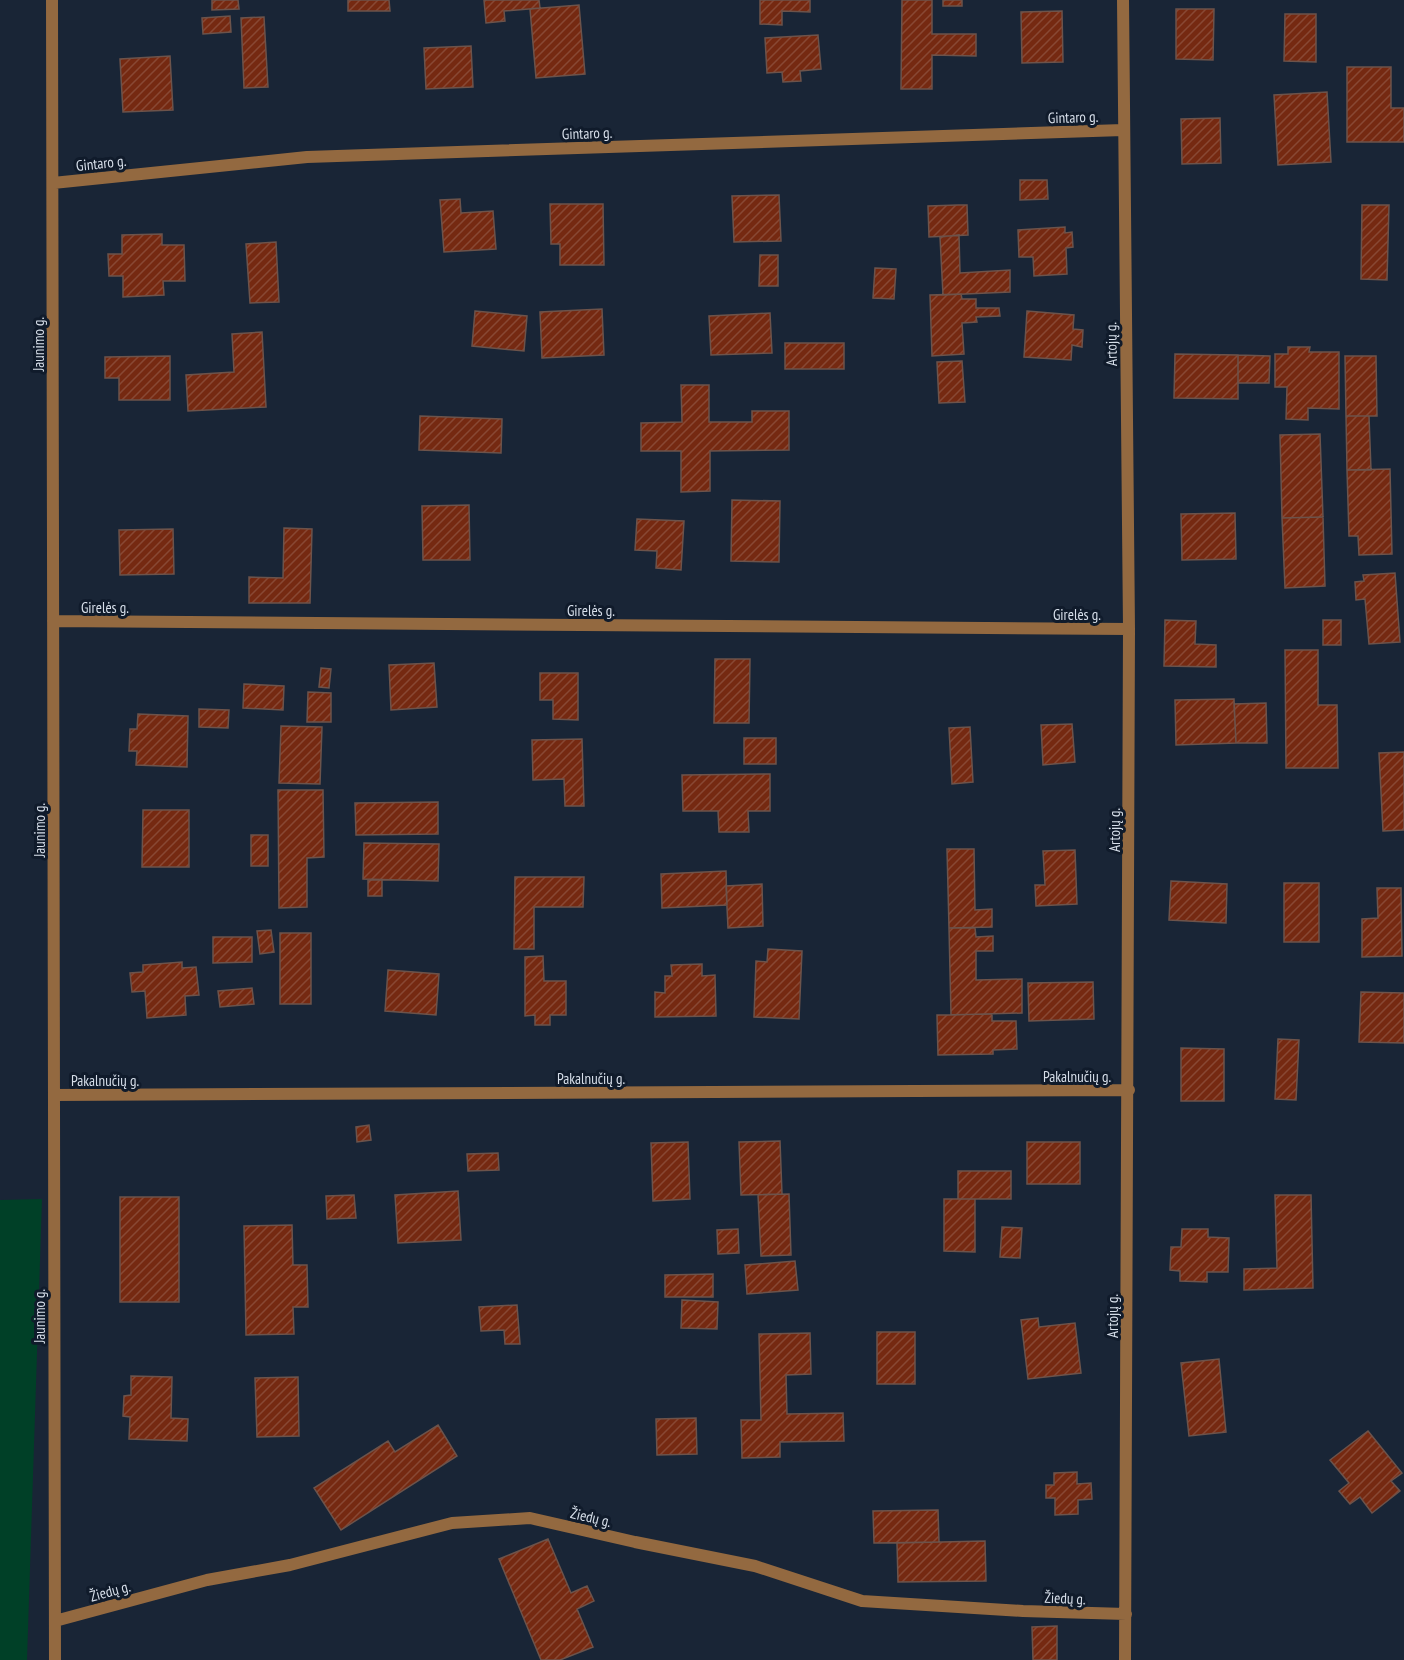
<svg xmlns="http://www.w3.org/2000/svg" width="1404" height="1660" viewBox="0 0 1404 1660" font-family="'PT Sans Narrow',sans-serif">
  <defs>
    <pattern id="building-hatch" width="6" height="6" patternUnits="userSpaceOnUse" patternTransform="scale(1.5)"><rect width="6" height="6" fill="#752911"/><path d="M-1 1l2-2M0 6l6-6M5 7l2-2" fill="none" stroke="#884834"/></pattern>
  </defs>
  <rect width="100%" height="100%" fill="#192536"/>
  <path fill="#004027" d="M42,1199L27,1660H0V1200Z"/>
  <path fill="url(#building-hatch)" stroke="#6c534b" stroke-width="1.5" d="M212,0H238L239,9L212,10Z
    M348,0H389L390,11H348Z
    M484,0H539L540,8L504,11L505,21L486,23Z
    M760,0H810V12L782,11V25L760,24Z
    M902,0H932V34H976V56L932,55V89H901Z
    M943,0H962V6H943Z
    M579,5L585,74L536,78L530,9Z
    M1176,9H1214L1213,60L1176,59Z
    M1062,11L1063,62L1022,63L1021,12Z
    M1285,14H1316V62L1284,61Z
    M230,16L231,32L203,34L202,18Z
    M264,17L268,87L244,88L241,18Z
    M818,35L821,69L800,71L801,81L783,82L782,72L767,73L765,38Z
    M471,46L473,87L426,89L424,48Z
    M170,56L173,110L123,112L120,59Z
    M1347,67H1391V108H1404V142H1347Z
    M1327,92L1331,162L1278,165L1274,95Z
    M1220,118L1221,163L1182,164L1181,119Z
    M1020,180H1047L1048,199L1020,200Z
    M779,195L781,241L734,242L732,196Z
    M460,199L461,213L493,211L496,249L444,252L440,200Z
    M550,204H603L604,265H560V244H551Z
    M958,205H967L968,235L929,237L928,206Z
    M1362,205H1389L1387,280L1361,279Z
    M1065,227V233L1072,232L1073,247L1066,248L1067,274L1034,276L1033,257H1019L1018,230Z
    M162,234V245H184L185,281H163L164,295L123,297V276H109L108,254H122V235Z
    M959,235L960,273L1010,270V292L943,295L940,237Z
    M276,242L279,302L250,303L246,244Z
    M760,255H778V286H759Z
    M875,268L896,269L894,299L873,298Z
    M961,294L962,299H976V308H999L1000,316L976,317L977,322L962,323L964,354L932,356L930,295Z
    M602,309L604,355L542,358L540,312Z
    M475,311L527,316L524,351L472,346Z
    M1027,311L1074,315L1073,329L1083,330L1082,347L1072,345L1071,360L1024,357Z
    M770,313L772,353L711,355L709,316Z
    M262,332L266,407L188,411L186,375L234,372L232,334Z
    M785,343H844V369H785Z
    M1288,347H1310L1309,352H1339V409L1308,408V420L1286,419L1287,387H1275V354H1288Z
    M1175,354L1238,355V399L1174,398Z
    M1238,355L1270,356L1269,383H1238Z
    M170,356V400H119V378H105V357Z
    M1345,356H1376L1377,416H1346Z
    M962,361L965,402L939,403L937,362Z
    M681,385H709V422H752V411H789V450L710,451V491L681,492V451H641V423L682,422Z
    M420,416L502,419L501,453L419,450Z
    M1346,416H1369L1371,470H1347Z
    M1320,434L1323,517L1282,518L1280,435Z
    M1390,469L1392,554L1359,555L1358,536H1349L1347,470Z
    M732,500L780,501L779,562L731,561Z
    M469,505L470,560H423L422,506Z
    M1235,513L1236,559L1182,560L1181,514Z
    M1323,517L1325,586L1285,588L1282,518Z
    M637,519L684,521L681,570L656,568L657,551L635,550Z
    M284,528L312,529L310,603H249V577L283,578Z
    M173,529L174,574L120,575L119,530Z
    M1395,573L1400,642L1369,644L1365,599L1356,600L1355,582L1364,581L1363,575Z
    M1165,620L1196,621L1195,644L1216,645V667L1164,666Z
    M1323,620H1341V645H1323Z
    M1285,650H1318V705H1337L1338,768H1286Z
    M715,659H750L749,723H714Z
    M434,663L437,707L391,710L389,665Z
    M321,668L331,669L329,688L319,687Z
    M540,673H578V720L553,719V700H540Z
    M244,684L284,686L283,710L243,708Z
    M308,692L331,693V722H307Z
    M1234,699L1236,743L1176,745L1175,700Z
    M1266,703L1267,743H1236L1234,704Z
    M199,709L229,710L228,728L199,727Z
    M138,714L188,716L187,767L136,765L137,751H129L130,729H137Z
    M1072,724L1075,762L1043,765L1041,725Z
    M281,726L322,727L320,784L279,783Z
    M970,727L973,782L952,784L949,728Z
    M744,738H776V764H744Z
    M582,739L584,806H565L564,779L533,780L532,740Z
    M1404,752V830L1383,831L1379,753Z
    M770,774V811H748L749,832H719L718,811H683L682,775Z
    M278,790H323L324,857L307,858V907L279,908Z
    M438,802V834L356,835L355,803Z
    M143,810H189V867H142Z
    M251,835H268V866H251Z
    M364,843L439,844L438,881L363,879Z
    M947,849H974L975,910L992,909V927L949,928Z
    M1075,850L1077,904L1036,906L1035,885H1045L1043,851Z
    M726,871L727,905L662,908L661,874Z
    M515,877H584L583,907H534V949H514Z
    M368,880H382V896H368Z
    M1171,881L1227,884L1226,923L1169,920Z
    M1284,883H1319V942H1284Z
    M762,884L763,926L728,928L726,886Z
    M1377,888H1401L1402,956L1362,957V919L1378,918Z
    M949,928H975L976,937L993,936V951H976V980L1022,979V1013L951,1015Z
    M271,930L274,952L260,954L257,931Z
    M280,933H311V1004H280Z
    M213,937H252V962L213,963Z
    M768,949L802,951L799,1019L754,1017L756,961L767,962Z
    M543,956L544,981H566V1015H550V1025H535V1015L525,1016V957Z
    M182,962V968L196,967L199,995L185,996L186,1015L147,1018L145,991L132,992L130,973L143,972V965Z
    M702,964V976L715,975L716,1016L655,1017V992L665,993V976H672L671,965Z
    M388,970L439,974L436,1015L385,1011Z
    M1093,982L1094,1019L1029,1021L1028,983Z
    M252,988L254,1004L220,1007L218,991Z
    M1361,992L1404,993V1043L1359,1042Z
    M992,1014V1021H1016L1017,1049L993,1050V1054L938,1055L937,1015Z
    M1278,1039L1299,1040L1296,1100L1275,1099Z
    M1181,1048L1224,1049V1101H1181Z
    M369,1125L371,1140L357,1142L356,1127Z
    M780,1141L782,1194L741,1195L739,1142Z
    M688,1142L690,1199L653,1201L651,1143Z
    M1027,1142H1080V1184H1027Z
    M498,1153L499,1170L468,1171L467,1154Z
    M958,1171H1011V1199H958Z
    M458,1191L461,1240L398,1243L395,1195Z
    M789,1194L791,1255L761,1256L758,1195Z
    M354,1195L356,1218L327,1219L326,1196Z
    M1275,1195H1311L1313,1288L1244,1290V1269L1277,1268Z
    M120,1197H179V1302H120Z
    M944,1199H975V1252L944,1251Z
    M292,1225L293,1265H307L308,1307H293L294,1334L246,1335L244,1226Z
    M1002,1227L1022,1228L1020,1258L1000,1257Z
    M738,1229L739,1253L718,1254L717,1230Z
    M1182,1229H1208V1237L1229,1238L1228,1272H1207V1282L1180,1281V1271L1170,1270L1171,1247H1181Z
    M795,1261L798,1290L747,1294L745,1265Z
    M713,1274V1297H665V1275Z
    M682,1300L718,1302L717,1329L681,1328Z
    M517,1305L520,1344H505L504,1330L481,1331L479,1307Z
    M1038,1318L1039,1327L1075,1323L1081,1373L1028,1379L1021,1320Z
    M877,1332H915V1384H877Z
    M810,1333L811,1374L786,1375L787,1414L843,1413L844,1441L780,1442V1457L742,1458L741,1420H761L759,1334Z
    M1219,1359L1226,1432L1189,1436L1181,1363Z
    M131,1376L172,1377L171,1418L188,1419L187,1441L129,1439L130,1417L123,1416L124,1396L131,1395Z
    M298,1377L299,1436L257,1437L255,1378Z
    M696,1418L697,1454L657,1455L656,1419Z
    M438,1425L457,1456L341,1530L314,1488L388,1441L395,1452Z
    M1368,1431L1402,1473L1391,1481L1400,1491L1372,1513L1360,1497L1350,1504L1339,1491L1349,1483L1330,1460Z
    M1077,1472V1484L1091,1483L1092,1499L1078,1500V1514L1055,1515V1498H1046V1485H1054V1473Z
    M938,1510L939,1542L874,1543L873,1511Z
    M548,1539L571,1593L587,1586L594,1601L577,1609L593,1647L560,1660H541L499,1559Z
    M985,1541L986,1581L898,1582L897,1543Z
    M1057,1626V1660H1033L1032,1627Z"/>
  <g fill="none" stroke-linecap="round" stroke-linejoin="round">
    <path stroke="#936940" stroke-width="12" d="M52,0L55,1660
      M1123,0L1129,629L1125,1660
      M53,183L307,157L1123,130
      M53,621L1129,629
      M54,1095L1129,1090
      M55,1621L207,1580L290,1565L452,1523L530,1518L635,1542L755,1566L862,1601L1023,1611L1126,1614"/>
  </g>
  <g text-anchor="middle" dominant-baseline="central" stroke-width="6" stroke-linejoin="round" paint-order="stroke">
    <g font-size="15" fill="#d7dfea" stroke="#101b2b">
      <text transform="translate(1073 117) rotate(-2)">Gintaro g.</text>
      <text transform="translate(587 133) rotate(-2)">Gintaro g.</text>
      <text transform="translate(101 163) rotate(-6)">Gintaro g.</text>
      <text transform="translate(38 344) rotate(-90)">Jaunimo g.</text>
      <text transform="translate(1111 344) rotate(-91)">Artojų g.</text>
      <text x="105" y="607">Girelės g.</text>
      <text x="591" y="610">Girelės g.</text>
      <text x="1077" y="614">Girelės g.</text>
      <text transform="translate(39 830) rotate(-90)">Jaunimo g.</text>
      <text transform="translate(1114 830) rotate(-90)">Artojų g.</text>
      <text x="1077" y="1076">Pakalnučių g.</text>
      <text x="591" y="1078">Pakalnučių g.</text>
      <text x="105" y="1080">Pakalnučių g.</text>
      <text transform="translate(39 1316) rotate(-90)">Jaunimo g.</text>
      <text transform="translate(1112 1316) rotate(-90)">Artojų g.</text>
      <text transform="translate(591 1517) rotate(13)">Žiedų g.</text>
      <text transform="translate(110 1591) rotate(-15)">Žiedų g.</text>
      <text transform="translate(1065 1598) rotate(2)">Žiedų g.</text>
    </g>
  </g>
</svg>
